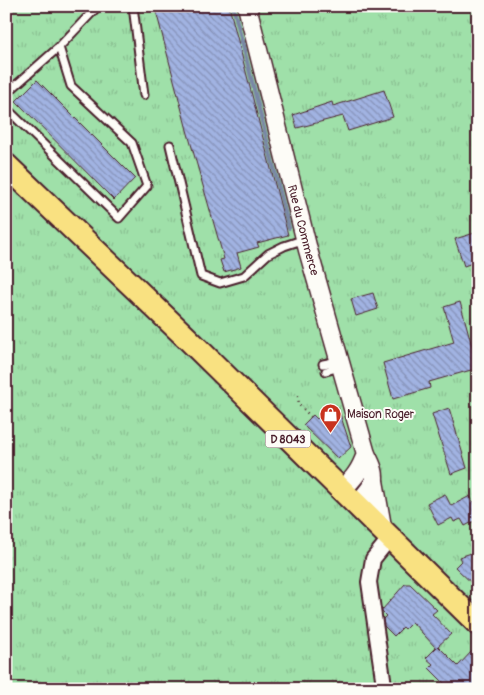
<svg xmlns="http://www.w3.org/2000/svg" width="484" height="695" viewBox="0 0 484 695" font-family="Pangolin,sans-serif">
  <defs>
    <pattern id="grass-tufts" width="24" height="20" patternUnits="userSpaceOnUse" patternTransform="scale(1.25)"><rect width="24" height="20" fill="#9fe0a9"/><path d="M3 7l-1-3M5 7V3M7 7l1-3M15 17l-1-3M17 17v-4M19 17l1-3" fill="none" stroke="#8ac092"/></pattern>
    <pattern id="building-back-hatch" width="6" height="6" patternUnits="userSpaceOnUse" patternTransform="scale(1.25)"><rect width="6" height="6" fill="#a1b3e2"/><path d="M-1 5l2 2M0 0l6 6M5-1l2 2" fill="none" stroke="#8591b7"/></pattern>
  </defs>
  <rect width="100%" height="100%" fill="#fdfcf7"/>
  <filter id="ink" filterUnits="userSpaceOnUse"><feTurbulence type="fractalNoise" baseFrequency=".02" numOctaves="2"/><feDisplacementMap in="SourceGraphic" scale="10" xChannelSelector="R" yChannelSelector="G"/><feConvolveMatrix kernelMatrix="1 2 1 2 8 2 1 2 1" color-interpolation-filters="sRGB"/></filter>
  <g filter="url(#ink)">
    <path fill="url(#grass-tufts)" stroke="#74806a" d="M6,6H478V689H6Z"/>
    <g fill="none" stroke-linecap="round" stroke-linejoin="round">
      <path stroke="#7987a5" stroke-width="4" d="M233,6L289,228"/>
    </g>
    <path fill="url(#building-back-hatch)" stroke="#4a1f2b" d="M176,6H229L288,235L257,243L259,247L237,253L241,267L224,272L220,260L224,259L187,130L156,11Z
      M37,80L135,178L114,200L16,101Z
      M384,90L393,117L348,131L343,116L297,128L293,115L332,102L333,106Z
      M478,232V261L464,266L455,239Z
      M373,293L378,309L356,316L351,299Z
      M460,302L478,368L429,382L430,388L393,399L383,363L454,342L444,307Z
      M338,408L351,447L338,459L303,425L313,415L317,419L326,410L332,411Z
      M449,408L467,468L451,474L432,414Z
      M445,494L451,506L470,496L473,502L478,500V519L465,526L461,519L454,522L452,518L438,525L427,503Z
      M478,551V589L455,567L461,561L459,557Z
      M405,584H410L437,610L432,614L451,634L436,648L412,622L405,629L403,627L394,636L384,626L383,619L386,616L382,612V610Z
      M438,646L458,666L472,651L478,657V689H450L429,668L433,664L426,658Z"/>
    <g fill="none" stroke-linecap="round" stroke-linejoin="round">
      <defs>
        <path id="service" d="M133,6L144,95
          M6,94L59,47L98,6
          M6,108L119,218L147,186L132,143L71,86L59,47
          M170,145L201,276L220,283L244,276L268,254L284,246L305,239
          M323,364L339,361
          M326,371L340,367"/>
        <path id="minor" d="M375,689L384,685L369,582L373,559L390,538"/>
        <g id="tertiary">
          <path id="s1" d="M247,6L308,250L366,454C380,480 375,485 356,505"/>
          <path d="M374,481L383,532"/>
          <path d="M341,491C354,478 360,471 366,454"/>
        </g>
        <path id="primary" d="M6,165L187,338L478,624"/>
      </defs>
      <use href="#service" stroke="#4a1f2b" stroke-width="11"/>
      <use href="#minor" stroke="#4a1f2b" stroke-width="18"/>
      <use href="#tertiary" stroke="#4a1f2b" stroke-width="21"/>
      <use href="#primary" stroke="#4a1f2b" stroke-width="26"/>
      <path stroke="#4a1f2b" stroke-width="2.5" stroke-dasharray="1 4" stroke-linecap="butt" d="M298,396L299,405L311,417"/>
      <use href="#service" stroke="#fdfcf7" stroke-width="7"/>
      <use href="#minor" stroke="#fdfcf7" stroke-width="14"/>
      <use href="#tertiary" stroke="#fdfcf7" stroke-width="18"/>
      <use href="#primary" stroke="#f9e181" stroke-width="22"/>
    </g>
  </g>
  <defs>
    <symbol id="shop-pin" viewBox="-11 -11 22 30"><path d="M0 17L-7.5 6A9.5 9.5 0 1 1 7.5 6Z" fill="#c8321e" stroke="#fdfcf7"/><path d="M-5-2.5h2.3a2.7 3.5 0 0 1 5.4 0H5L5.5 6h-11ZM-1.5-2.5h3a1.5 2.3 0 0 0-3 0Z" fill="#fff"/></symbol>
  </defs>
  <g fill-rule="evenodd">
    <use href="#shop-pin" x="318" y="402" width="25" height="34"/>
  </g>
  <g text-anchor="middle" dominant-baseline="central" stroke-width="4" stroke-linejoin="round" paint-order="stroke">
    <rect fill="#fdfcf7" stroke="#806168" stroke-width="1" x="265.5" y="430.5" width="45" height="17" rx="4"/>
    <g font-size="11" font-weight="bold" fill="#4a1f2b">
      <text x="288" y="439">D 8043</text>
    </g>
    <g font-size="12" fill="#4a1f2b" stroke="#fdfcf7">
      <text stroke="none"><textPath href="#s1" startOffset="231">Rue du Commerce</textPath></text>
    </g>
    <g font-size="12" fill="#4a1f2b" stroke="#fdfcf7" text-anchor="start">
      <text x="347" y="414">Maison Roger</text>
    </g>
  </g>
  <rect width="484" height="695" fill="none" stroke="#fdfcf7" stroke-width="25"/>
  <rect x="12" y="12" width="459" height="670" fill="none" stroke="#4a1f2b" stroke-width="2" filter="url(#ink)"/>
</svg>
